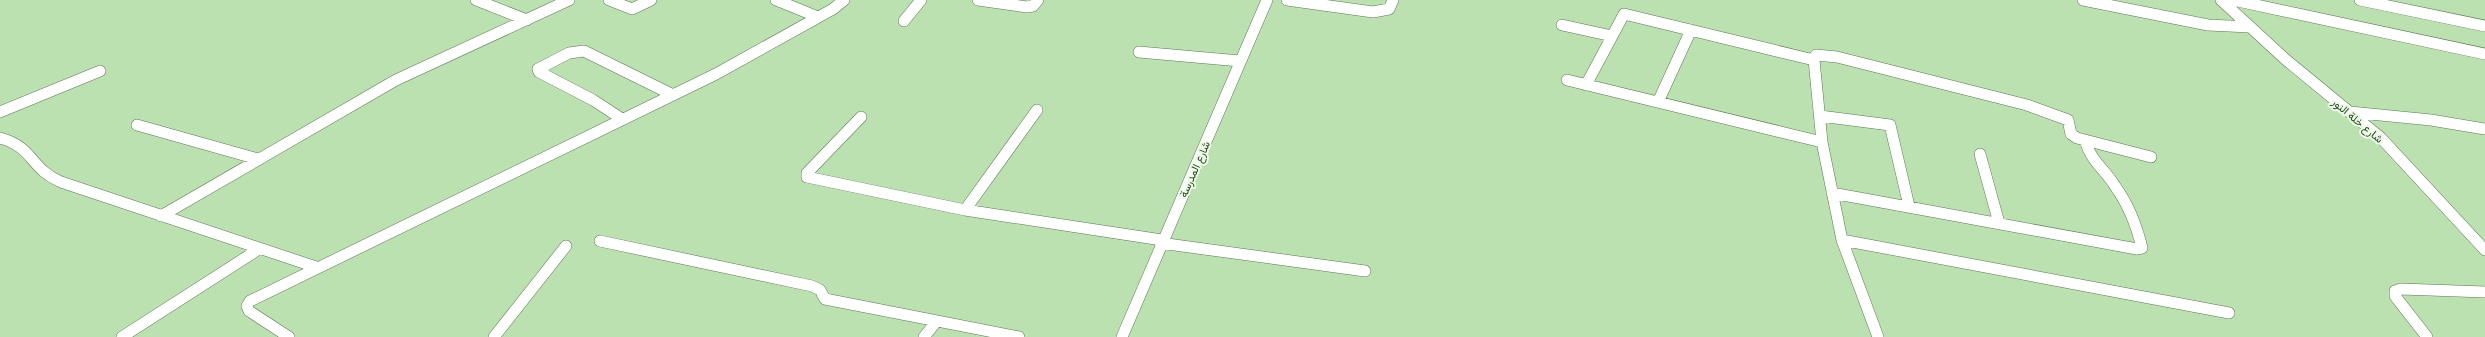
<svg xmlns="http://www.w3.org/2000/svg" width="2485" height="337" viewBox="0 0 2485 337" font-family="'Open Sans',Vazirmatn,sans-serif">
  <rect width="100%" height="100%" fill="#bce1b0"/>
  <g fill="none" stroke-linecap="round" stroke-linejoin="round">
    <defs>
      <path id="minor" d="M476,0L527,20
        M609,0L632,9L651,0
        M776,0L818,17
        M978,0L1027,7L1033,6L1038,0
        M1287,0L1373,12L1389,9L1393,0
        M2083,0L2208,25L2250,27
        M2221,0L2285,59L2381,138L2485,250
        M2233,0L2485,54
        M2360,0L2485,26
        M904,21L921,0
        M1562,25L1612,36
        M1139,52L1240,61
        M1567,80L1822,142
        M1586,85L1624,14L1814,60
        M1658,102L1691,30
        M0,112L100,71
        M2350,112L2431,120L2485,129
        M1820,116L1890,125L1909,206
        M861,117L807,173V177L965,210L1162,240
        M622,119L593,100L539,72L538,69L569,53L584,51L673,95
        M137,125L258,159
        M0,138C34,147 30,169 61,182L316,267
        M1980,154L1999,223
        M1832,193L2137,249L2142,248C2137,227 2128,204 2115,186C2104,168 2091,162 2085,140
        M965,210L1037,110
        M161,216L396,80L569,0
        M1842,240L2229,313
        M600,241L812,286L820,290L825,299L1019,337
        M1160,243L1365,271
        M122,337L259,249
        M289,337L249,311L247,306L250,301L716,74L833,9L844,0
        M494,337L566,246
        M924,337L936,322
        M1122,337L1267,0
        M1878,337L1842,240L1822,142L1814,60L1816,55L1837,57L2027,105L2068,120L2071,134L2077,138L2151,157
        M2427,337L2395,296V291L2401,289L2485,292"/>
    </defs>
    <use href="#minor" stroke="#5a7b4e" stroke-width="12"/>
    <use href="#minor" stroke="#fff" stroke-width="11"/>
  </g>
  <g text-anchor="middle" dominant-baseline="central" stroke-width="4" stroke-linejoin="round" paint-order="stroke">
    <g font-size="11" fill="#303f2b" stroke="#e9fce3">
      <text transform="translate(2358 120) rotate(40)">شارع خلة النور</text>
      <text transform="translate(1194 169) rotate(-66)">شارع المدرسة</text>
    </g>
  </g>
</svg>
